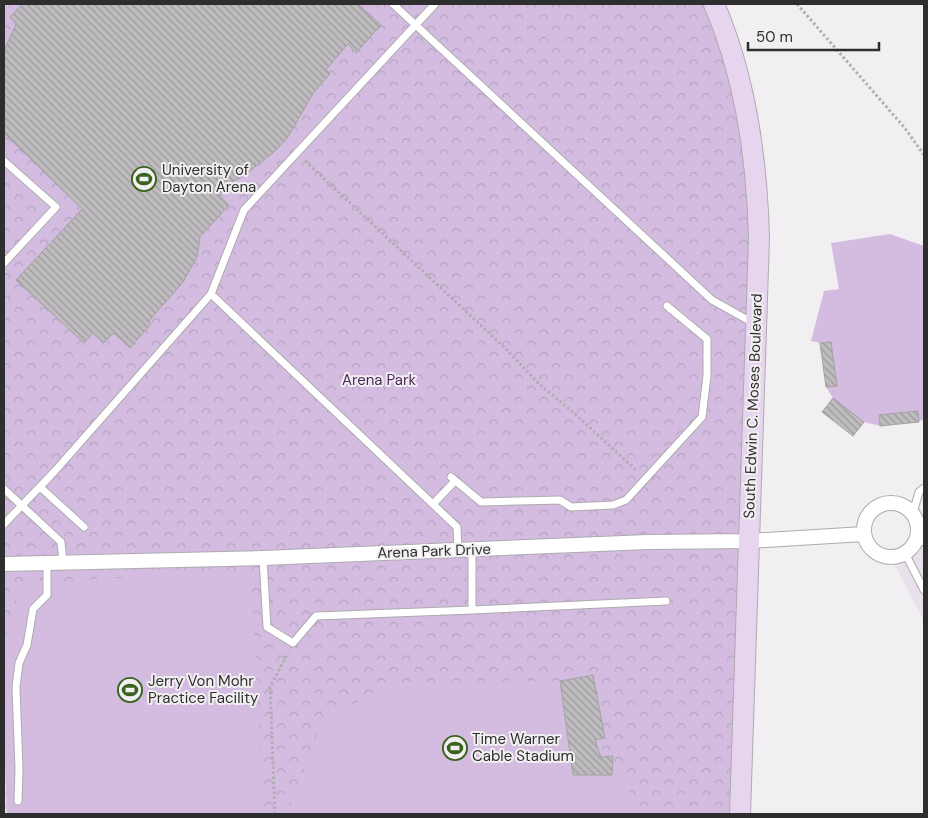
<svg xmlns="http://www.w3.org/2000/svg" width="928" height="818" viewBox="0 0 928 818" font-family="'DM Sans',sans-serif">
  <defs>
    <pattern id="industrial-furrows" width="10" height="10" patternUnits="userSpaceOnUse" patternTransform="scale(1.25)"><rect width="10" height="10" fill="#e8e1eb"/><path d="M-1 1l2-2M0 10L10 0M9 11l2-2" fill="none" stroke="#c7c1ca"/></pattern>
    <pattern id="park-crowns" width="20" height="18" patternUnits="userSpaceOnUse" patternTransform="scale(1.25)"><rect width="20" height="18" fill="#d4bce1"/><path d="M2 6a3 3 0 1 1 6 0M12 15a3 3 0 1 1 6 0" fill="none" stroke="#b6a2c1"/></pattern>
    <pattern id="building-back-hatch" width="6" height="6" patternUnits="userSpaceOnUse" patternTransform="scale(1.25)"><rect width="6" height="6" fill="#bebcbf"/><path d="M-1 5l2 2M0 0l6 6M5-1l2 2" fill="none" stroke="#9b999c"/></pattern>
  </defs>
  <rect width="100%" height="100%" fill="#f1eff2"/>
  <path fill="#e8e1eb" d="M924,531V621L888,552Z"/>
  <path fill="url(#industrial-furrows)" d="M4,735L7,814H4Z"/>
  <path fill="url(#park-crowns)" d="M4,4H714L751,131L740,814H7L4,735Z"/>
  <path fill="#d4bce1" d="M890,234L924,246V420L880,426L864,422L853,436L822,412L833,398L826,387L820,343L811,341L824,291L839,289L831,243Z
    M251,572L263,814H7L4,735V645L22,583Z
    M593,675L605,738L596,740L601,756H613L612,775L628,772L631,814H290V807L324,718L400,682L560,681Z"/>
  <path fill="url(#building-back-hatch)" stroke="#a5a3a6" d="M22,4H358L381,25L356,53L348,44L326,70L330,74L314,92L288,137L275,151L245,175L230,183L219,196L229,205L200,237L197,257L183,282L149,321L151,324L130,348L114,333L103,343L93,333L84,343L16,280L82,209L4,133V51L16,24L10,17Z
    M831,342L837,386L826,387L820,343Z
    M833,398L864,422L853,436L822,412Z
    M918,411L919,422L880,426L879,415Z
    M593,675L605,738L595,740L601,757L613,756L612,775H573L560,681Z"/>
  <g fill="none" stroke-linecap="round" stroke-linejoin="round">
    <defs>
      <path id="lane" d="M393,4L712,300L755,324
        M4,161L56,207L4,263
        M211,294L457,527L458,550
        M451,477L481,502L560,500L571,507L613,505L626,500L702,417L707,376V339L667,306
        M40,487L84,527
        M4,489L61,542L63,562
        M433,504L455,481
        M913,513L919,492L924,488
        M4,524L54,472L211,294L244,210L435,4
        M917,538L924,542
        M472,550V610L666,601
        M905,553L924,590
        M263,558L267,627L293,643L316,616L472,610
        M18,801L19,769L16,687L19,663L27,645L33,609L47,595V562"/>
      <path id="street" d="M864 530a27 27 0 1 1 54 0a27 27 0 1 1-54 0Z
        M4,564L263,558L648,542L748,541L864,534"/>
      <path id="secondary" d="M714,4C746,78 757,158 759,238L740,814"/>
    </defs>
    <use href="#lane" stroke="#adabae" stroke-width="9"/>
    <use href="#street" stroke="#adabae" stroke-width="16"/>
    <use href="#secondary" stroke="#adabae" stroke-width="22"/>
    <path stroke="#afaeb0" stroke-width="3" stroke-dasharray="2.5 2.5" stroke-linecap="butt" d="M797,4L904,127L924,155
      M305,161L504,347L537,382L575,414L637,471
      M275,814L270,687L288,653"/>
    <use href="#lane" stroke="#fff" stroke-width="7"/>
    <use href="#street" stroke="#fff" stroke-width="14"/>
    <use href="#secondary" stroke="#e7d5f0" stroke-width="20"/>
  </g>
  <defs>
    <symbol id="stadium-ring" viewBox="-11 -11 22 22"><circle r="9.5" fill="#f1eff2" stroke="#3a621d" stroke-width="1.5"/><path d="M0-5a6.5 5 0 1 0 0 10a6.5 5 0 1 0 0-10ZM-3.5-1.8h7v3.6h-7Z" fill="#3a621d"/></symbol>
  </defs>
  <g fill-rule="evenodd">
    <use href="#stadium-ring" x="130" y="165" width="28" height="28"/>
    <use href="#stadium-ring" x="116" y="676" width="28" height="28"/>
    <use href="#stadium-ring" x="441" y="734" width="28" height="28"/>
  </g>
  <g text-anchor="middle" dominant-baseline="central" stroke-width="4" stroke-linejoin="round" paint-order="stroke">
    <g font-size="15" fill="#2f2e2f" stroke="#f1eff2" text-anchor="start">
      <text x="162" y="170">University of<tspan x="162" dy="17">Dayton Arena</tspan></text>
      <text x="148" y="681">Jerry Von Mohr<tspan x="148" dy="17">Practice Facility</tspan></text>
      <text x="472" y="739">Time Warner<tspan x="472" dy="17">Cable Stadium</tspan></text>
    </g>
    <g font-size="15" fill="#4c295b" stroke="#f1eff2">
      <text x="379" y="380">Arena Park</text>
    </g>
    <g font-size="15" fill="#2f2e2f" stroke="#f1eff2">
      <text transform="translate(753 406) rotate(-88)">South Edwin C. Moses Boulevard</text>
      <text transform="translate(434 551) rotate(-2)">Arena Park Drive</text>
    </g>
  </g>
  <rect width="928" height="818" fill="none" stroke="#2f2e2f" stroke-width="10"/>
  <path d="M748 42v8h131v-8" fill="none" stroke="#2f2e2f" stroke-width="2.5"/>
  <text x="756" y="42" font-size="15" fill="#2f2e2f" stroke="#f1eff2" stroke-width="4" paint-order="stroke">50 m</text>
</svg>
